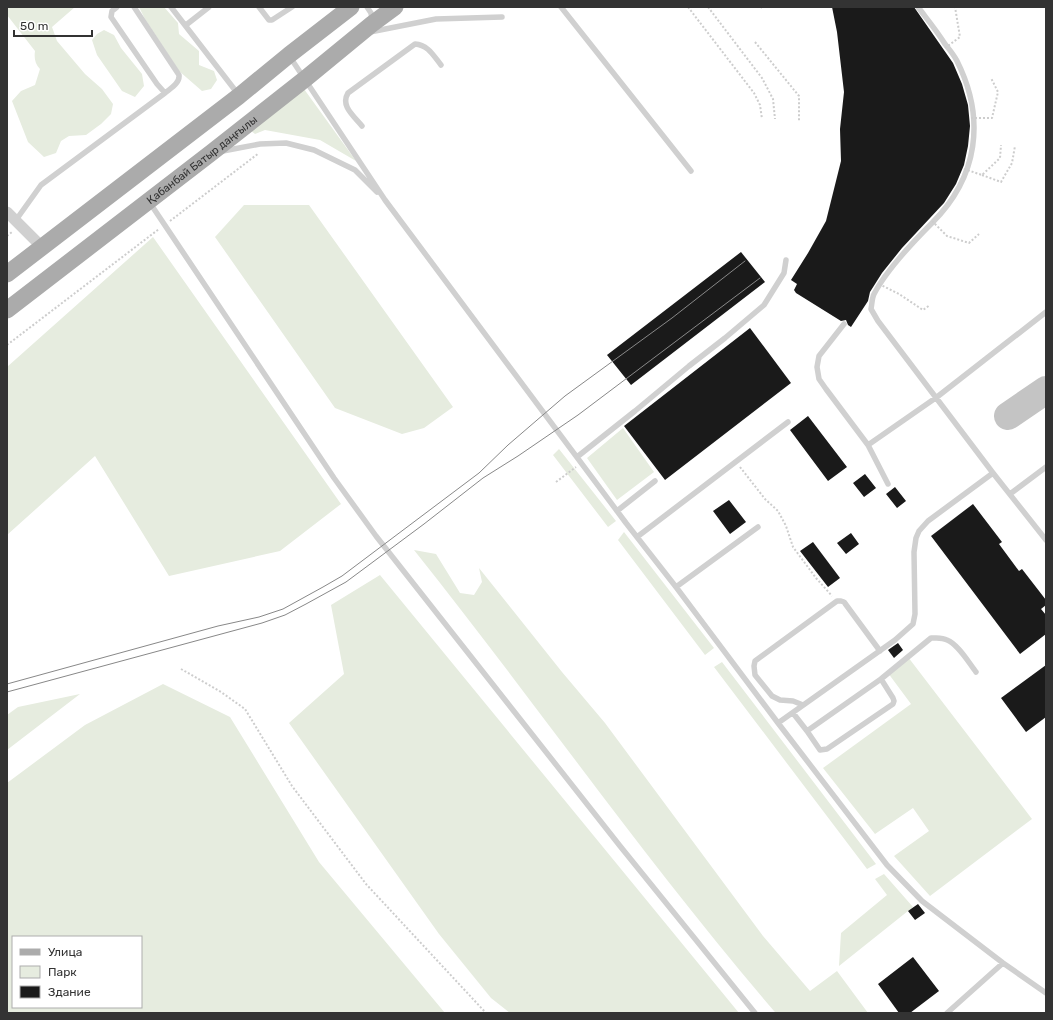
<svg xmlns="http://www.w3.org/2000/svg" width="1053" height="1020" viewBox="0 0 1053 1020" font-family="Rubik,sans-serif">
  <rect width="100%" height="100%" fill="#fff"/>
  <path fill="#e6ecdf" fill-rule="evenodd" d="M7,7H75L52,27L57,41L85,74L102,89L113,104L111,114L101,124L86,135L69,136L61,141L56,153L44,157L28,142L12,101L21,91L35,85L40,69C35,64 34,58 35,51L7,15Z
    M139,7H164L178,23L179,34L199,51V65L214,71L217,80L211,89L202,91L179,71L145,19Z
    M104,30L114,35L121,48L142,74L144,86L135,97L122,91L97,55L92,40L97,34Z
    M304,89L356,161L320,140L265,130L255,134L250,130Z
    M244,205H309L453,407L424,428L402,434L335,408L215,237Z
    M153,237L341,504L280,551L169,576L95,456L7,535V367Z
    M623,428L654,472L617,500L587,458Z
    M559,449L616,521L608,527L553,455Z
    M624,532L714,648L705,655L618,540Z
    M414,550L436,554L460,593L474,595L482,582L479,568L562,672L605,723L763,936L810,991L837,971L868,1013H776L774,1011C647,863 536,703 414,550Z
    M380,575L739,1013H510L491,998L439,934L289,723L344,674L331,605Z
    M908,657L1032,819L930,896L894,856L929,831L913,808L875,834L823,768L911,704L888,673Z
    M722,662L876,864L867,869L714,667Z
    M163,684L230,717L319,862L445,1013H7V783L85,725ZM13,937H141V1007H13Z
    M80,694L7,750V715L18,707Z
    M884,874L913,907L839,966L841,933L887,895L875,879Z"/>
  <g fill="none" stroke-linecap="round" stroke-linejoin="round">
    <path stroke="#c4c4c4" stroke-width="28" d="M1008,416L1046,390"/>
  </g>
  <path fill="#1a1a1a" d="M832,7H914L953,63L962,84L968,105L970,126L968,146L964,165L956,184L944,203L902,248L882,273L870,292L868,301L851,327L848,325L846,320L841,321L796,293L794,290L797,284L791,280L808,253L826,221L841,161L840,129L844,92L837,32Z
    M741,252L765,282L631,385L607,355Z
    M750,328L791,383L665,480L624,426Z
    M808,416L847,467L828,481L790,430Z
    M865,474L876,488L864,497L853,483Z
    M895,487L906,501L897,508L886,494Z
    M729,500L746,522L730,534L713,511Z
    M973,504L1002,542L999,544L1019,571L1022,569L1046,600V605L1041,609L1046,615V634L1020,654L931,536Z
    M851,533L859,544L846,554L837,543Z
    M813,542L840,578L828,587L800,551Z
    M898,643L903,650L894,658L888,650Z
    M1046,665V717L1026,732L1001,698Z
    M918,904L925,913L915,920L908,911Z
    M913,957L939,991L910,1013H899L878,984Z"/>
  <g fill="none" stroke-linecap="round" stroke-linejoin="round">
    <path stroke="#cdcdcd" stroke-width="2" stroke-dasharray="2 2" stroke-linecap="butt" d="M688,7L754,93L760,105L762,119
      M708,7L762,78L773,99L775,119
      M761,7L762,8
      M755,42L799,96V121
      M982,175L1001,182L1012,163L1015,146
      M170,221L259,153
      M7,236L12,232
      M7,345L159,229
      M740,467L765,499L778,511L786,526L793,547L816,578L832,596
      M556,482L576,467
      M181,669L221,692L245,709L292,786L366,884L486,1013"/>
    <path stroke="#d0d0d0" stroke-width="5.5" d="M117,7L112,11L111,17L157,84L165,93
      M171,7L238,94
      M259,7L269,20H272L292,7
      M367,7L371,13L372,20
      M561,7L691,171
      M918,7C927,19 937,31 945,44C949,49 954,55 957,61C986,119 978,177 932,223C912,243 887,269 874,294C872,298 872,304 871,309L878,321L993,473L1046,540
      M186,25L209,7
      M370,32L436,19L502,17
      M290,57L385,200L626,523L676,587L778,723L887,865L922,901L1003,963L1046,993
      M362,126C354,116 340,106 348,93L415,44C428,45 433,55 441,65
      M223,151L260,144L286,143L314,150L355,170L377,192
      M150,203L334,478L376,536L620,846L755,1013
      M16,220L41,185L165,93C171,88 180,83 179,75L134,7
      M844,324L819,356L817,367L819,379L826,389L868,445
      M577,457L635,411L689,366L725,338L764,305L784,273L786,260
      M888,484L868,445L937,397L1046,312
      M1010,494L1046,467
      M617,511L655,481
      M637,537L788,422
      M676,587L758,527
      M803,705L793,701L780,700L772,696L755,675L754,666L755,661L837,601H841L844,602L880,651
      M793,713L807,731L820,750L827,749L893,704L894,701L893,698L881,679
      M778,723L895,640L913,624L915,614L914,552L916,538L919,531L928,521L993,473
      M807,731L881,679L931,638C937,638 942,637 947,640C958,644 969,663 976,672
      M947,1013L1003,963"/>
    <path stroke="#d0d0d0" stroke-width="11" d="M7,212L42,247"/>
    <g stroke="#ababab" stroke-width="17">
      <path d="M7,274L239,96L289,55L351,7"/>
      <path id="s1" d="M7,310L211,153L305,79L372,24L395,7"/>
    </g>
    <path stroke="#888" stroke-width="1" d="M7,684L218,626L259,617L283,609L323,587L342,576L479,473L508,445L565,396L672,318L745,261
      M7,692L262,623L285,615L306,604L346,582L424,524L483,478L518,456L578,415L760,278"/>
    <path stroke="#cdcdcd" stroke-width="2" stroke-dasharray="2 2" stroke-linecap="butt" d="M945,48L960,37L955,7
      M971,118H992L998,92L991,78
      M964,169L982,175L1000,158L1001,145
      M932,221L947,236L969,243L979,234
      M879,284L899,294L923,310L930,305"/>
  </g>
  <g text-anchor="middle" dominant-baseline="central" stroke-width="4" stroke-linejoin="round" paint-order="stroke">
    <g font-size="11" fill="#333" stroke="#fff">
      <text stroke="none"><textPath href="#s1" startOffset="246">Қабанбай Батыр даңғылы</textPath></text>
    </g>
  </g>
  <rect width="1053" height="1020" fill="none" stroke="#333333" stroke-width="16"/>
  <rect x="12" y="936" width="130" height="72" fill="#ffffff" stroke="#adadad"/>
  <rect x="20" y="949" width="20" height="6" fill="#ababab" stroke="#adadad"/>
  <text x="48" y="956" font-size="12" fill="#333333">Улица</text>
  <rect x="20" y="966" width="20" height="12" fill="#e6ecdf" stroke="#adadad"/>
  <text x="48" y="976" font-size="12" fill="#333333">Парк</text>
  <rect x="20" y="986" width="20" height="12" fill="#1a1a1a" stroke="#adadad"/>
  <text x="48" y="996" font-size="12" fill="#333333">Здание</text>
  <path d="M14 30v6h78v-6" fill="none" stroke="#333333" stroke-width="2"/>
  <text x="20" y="30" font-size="12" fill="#333333" stroke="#ffffff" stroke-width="3" paint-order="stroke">50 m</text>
</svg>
